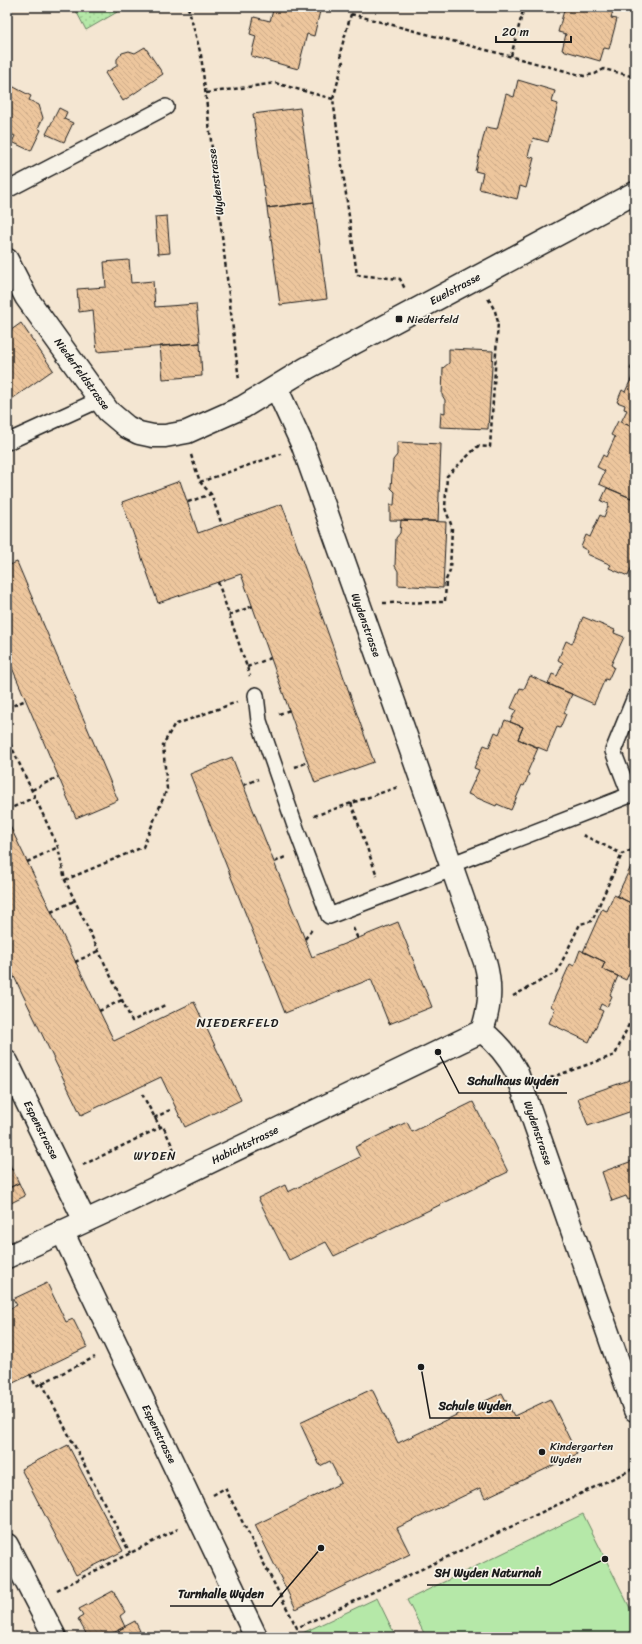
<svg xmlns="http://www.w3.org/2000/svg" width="642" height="1644" viewBox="0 0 642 1644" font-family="Sriracha,sans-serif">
  <defs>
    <pattern id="grass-dots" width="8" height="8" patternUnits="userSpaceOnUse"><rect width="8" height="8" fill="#b5e8a8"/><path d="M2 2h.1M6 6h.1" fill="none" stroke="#9bc690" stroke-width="1.8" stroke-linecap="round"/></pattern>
    <pattern id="building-back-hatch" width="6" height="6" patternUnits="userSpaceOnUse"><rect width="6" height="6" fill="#edc69d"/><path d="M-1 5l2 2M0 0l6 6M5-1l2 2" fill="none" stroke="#cbaa87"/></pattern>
  </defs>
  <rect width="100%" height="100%" fill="#f4e6d2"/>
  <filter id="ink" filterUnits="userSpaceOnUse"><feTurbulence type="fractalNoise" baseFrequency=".025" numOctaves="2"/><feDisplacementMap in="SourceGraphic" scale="8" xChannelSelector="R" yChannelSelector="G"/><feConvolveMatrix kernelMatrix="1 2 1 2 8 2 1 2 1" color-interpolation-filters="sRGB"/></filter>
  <g filter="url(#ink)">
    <path fill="url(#grass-dots)" stroke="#688262" d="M74,7H126L86,30Z"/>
    <path fill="#b5e8a8" stroke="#688262" d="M583,1514L635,1618V1637H426L407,1600Z
      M377,1598L396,1637H294Z"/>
    <path fill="url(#building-back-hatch)" stroke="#1c1c1c" d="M274,7H305L320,11L314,36L307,34L298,69L251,56L256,36L250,34L254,17L270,21Z
      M565,7H614L611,18L617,19L609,49L604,48L600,61L562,50L566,34L558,32Z
      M145,47L163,74L123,101L105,73L117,66V59L122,53L129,51L135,53Z
      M518,80L555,91L552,102L558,104L548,142L533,138L528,156L534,158L526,188L520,186L517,199L479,189L483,173L475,171L486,127L497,129L506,94L514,97Z
      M10,85L31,96L29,100L39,105L43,118L38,128L41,130L31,151L12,142L15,136L7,132V92Z
      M59,108L67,112L64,119L73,123L64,142L46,134Z
      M300,108L314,202L267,208L253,114Z
      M314,202L327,299L280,305L267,208Z
      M167,216L170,253L158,254L155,217Z
      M129,260L131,283L153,281L155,307L196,304L200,343L97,352L93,310L79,312L77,289L106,287L104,262Z
      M21,323L53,370L9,401L7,397V333Z
      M200,343L202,376L163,379L160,346Z
      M449,349L493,351L488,429L440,427L441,412L445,413V400L442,395L443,368L449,363Z
      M635,359V428L621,422L627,410L624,409L625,405L617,402L622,390L625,392L635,371L630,369Z
      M618,421L635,428V496L632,495L631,498L599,484L605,471L597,467L603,455L606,457L615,437L611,435Z
      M397,442L441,444L438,521L390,520V505H394L395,492L391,488L393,460L397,455Z
      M180,481L198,533L282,504L374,762L315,783L241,574L158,603L122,502Z
      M607,488L631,498L632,495L635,496V559L628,576L609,568L611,565L587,554L588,551L581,547L586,535L590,537L600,515L604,517L609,504L601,501Z
      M401,520L446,522L443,588L398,585V571L395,566L396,538L400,533Z
      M17,562L118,800L76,818L7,656V566Z
      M583,617L615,630L614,633L624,637L611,665L614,667L608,680L605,679L594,704L548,684L552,674L557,676L563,663L558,660L566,641L572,644Z
      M530,676L572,694L564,713L566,714L560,728L557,727L547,751L518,739L523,727L510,722L516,710L511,708L520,688L524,689Z
      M505,720L523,727L518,739L538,748L527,773L529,774L524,786L522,785L511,810L497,804L496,806L468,794L479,770L474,768L484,745L489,747L495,732L499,734Z
      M232,757L312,957L398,922L432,1007L389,1024L371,979L285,1013L190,774Z
      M7,820L114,1041L194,1002L241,1100L185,1127L161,1077L81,1115L7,962Z
      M635,858V905L617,896Z
      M614,895L635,905V949L633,953H635V959L626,980L602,969L605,962L583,952L602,909L607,911Z
      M580,950L605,962L602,969L618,976L610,995L612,996L607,1007L601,1004L599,1009L603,1011L589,1042L549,1023L555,1009L551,1006L570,964L574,966Z
      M635,1078V1110L588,1126L578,1098Z
      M473,1102L508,1172L334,1256L326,1242L289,1260L258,1198L285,1185L288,1192L360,1157L355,1147L407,1122L412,1132Z
      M7,1159L12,1169L7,1171Z
      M635,1160V1198L628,1200L626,1196L612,1201L602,1172Z
      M12,1169L19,1183L7,1189V1171Z
      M19,1183L25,1196L7,1205V1189Z
      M47,1283L66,1322L73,1319L87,1347L7,1386V1310L17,1305L13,1299Z
      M372,1389L398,1443L502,1393L514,1416L550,1399L577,1454L485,1498L480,1488L397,1528L410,1554L296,1609L255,1525L341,1483L330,1461L320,1466L300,1423Z
      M68,1445L123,1551L76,1575L21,1469Z
      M113,1591L125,1612L120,1616L125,1627L105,1637H88L78,1619L83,1616L79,1609Z
      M135,1621L140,1631L128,1637H122L118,1630Z"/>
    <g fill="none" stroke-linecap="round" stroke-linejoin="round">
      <defs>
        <path id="lane" d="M7,190L166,107
          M7,442L99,400
          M256,695L259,721L294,823L329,916L452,869
          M450,865L630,795L613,751L635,697"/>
        <path id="street" d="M7,260L26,297L108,411L127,427L139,433L153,436H165L187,432L243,407L307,368L635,193
          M276,387L303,446L406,736L485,962C492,987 490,1007 482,1031
          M482,1031C497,1043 508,1056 517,1073L635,1410
          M7,1062L85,1221
          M62,1231L256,1637
          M7,1257L116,1207L482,1031
          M7,1545L55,1637"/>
      </defs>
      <use href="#lane" stroke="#1c1c1c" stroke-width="18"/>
      <use href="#street" stroke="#1c1c1c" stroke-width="25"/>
      <path stroke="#1c1c1c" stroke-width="2.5" stroke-dasharray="4 3" stroke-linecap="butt" d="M188,7L201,55L239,381
        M353,7L340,53L343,63L333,99L357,275L400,279L405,289
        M351,14L584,76L595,74L604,69L635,77
        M511,56L524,7
        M206,93L275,83L333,99
        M191,455L200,482L211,494L222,525
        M200,482L281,454
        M188,502L211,494
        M218,582L250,676
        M383,603L445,602L446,580L450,570L452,527L445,508L447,476L478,446L490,447L498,322L495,311L488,298
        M229,615L253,606
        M247,667L271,658
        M7,708L26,700
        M279,714L290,710
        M7,737L58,847L65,880L132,1021L167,1004
        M7,750L12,748
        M295,767L308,762
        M244,785L258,779
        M32,790L58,777
        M351,803L377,876
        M7,810L35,797
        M314,816L398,787
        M583,835L622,854L632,850L635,843
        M27,862L58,847
        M275,862L285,857
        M65,880L143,847L167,789L163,745L174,725L237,702
        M51,912L74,901
        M353,928L358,939
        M305,939L313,928
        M75,962L98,951
        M513,996L557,972L580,924L592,921L622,854
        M99,1011L122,1000
        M544,1080L615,1055L635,1011
        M142,1094L160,1127
        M154,1118L170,1110
        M83,1165L163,1126L175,1152
        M30,1374L36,1386L95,1357
        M42,1383L130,1553
        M213,1495L225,1488L297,1628L635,1468
        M57,1590L178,1529"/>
      <use href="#lane" stroke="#f7f3e8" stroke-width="15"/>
      <use href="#street" stroke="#f7f3e8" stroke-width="22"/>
    </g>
  </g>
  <g fill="#1c1c1c" stroke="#f7f3e8" stroke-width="1.5">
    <rect x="395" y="315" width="8" height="8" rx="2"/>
    <circle cx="542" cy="1452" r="4"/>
  </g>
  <g text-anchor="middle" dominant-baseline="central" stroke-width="3.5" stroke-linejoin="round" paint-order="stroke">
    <g font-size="11" fill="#1c1c1c" stroke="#f7f3e8">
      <text transform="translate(216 182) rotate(-97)">Wydenstrasse</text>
      <text transform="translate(455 289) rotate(-28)">Euelstrasse</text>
      <text transform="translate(82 374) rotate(54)">Niederfeldstrasse</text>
      <text transform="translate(366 625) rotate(70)">Wydenstrasse</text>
      <text transform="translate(41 1130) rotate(63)">Espenstrasse</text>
      <text transform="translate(538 1133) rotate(71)">Wydenstrasse</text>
      <text transform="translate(245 1145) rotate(-26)">Habichtstrasse</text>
      <text transform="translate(159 1434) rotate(64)">Espenstrasse</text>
    </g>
    <g font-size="11" fill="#1c1c1c" stroke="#f7f3e8" text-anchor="start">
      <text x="407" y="319">Niederfeld</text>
      <text x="550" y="1446">Kindergarten<tspan x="550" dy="13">Wyden</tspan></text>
    </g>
    <g font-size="12" letter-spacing="1" fill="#1c1c1c" stroke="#f7f3e8">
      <text x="155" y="1156">WYDEN</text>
    </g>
    <g font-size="13" letter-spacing="1" fill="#1c1c1c" stroke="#f7f3e8">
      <text x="238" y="1022">NIEDERFELD</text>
    </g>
  </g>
  <path fill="none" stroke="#1c1c1c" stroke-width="1.5" d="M438 1052L459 1093H567M421 1367L430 1418H520M605 1559L550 1585H427M321 1548L272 1606H170"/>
  <g fill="#1c1c1c" stroke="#f7f3e8" stroke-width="1.5">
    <circle cx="438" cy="1052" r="4"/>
    <circle cx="421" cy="1367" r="4"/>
    <circle cx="605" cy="1559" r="4"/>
    <circle cx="321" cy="1548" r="4"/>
  </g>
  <g font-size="12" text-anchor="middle" font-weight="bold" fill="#1c1c1c" stroke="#f7f3e8" stroke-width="3.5" stroke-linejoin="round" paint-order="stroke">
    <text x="513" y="1085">Schulhaus Wyden</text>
    <text x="475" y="1410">Schule Wyden</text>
    <text x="488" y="1577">SH Wyden Naturnah</text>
    <text x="221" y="1598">Turnhalle Wyden</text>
  </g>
  <rect width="642" height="1644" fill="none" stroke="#f7f3e8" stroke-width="24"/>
  <rect x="12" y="12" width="618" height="1620" fill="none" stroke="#1c1c1c" stroke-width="1.5" filter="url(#ink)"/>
  <path d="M496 36v6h75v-6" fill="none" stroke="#1c1c1c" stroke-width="2"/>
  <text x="502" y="36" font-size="12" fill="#1c1c1c" stroke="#f7f3e8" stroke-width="3" paint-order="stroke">20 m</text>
</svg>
